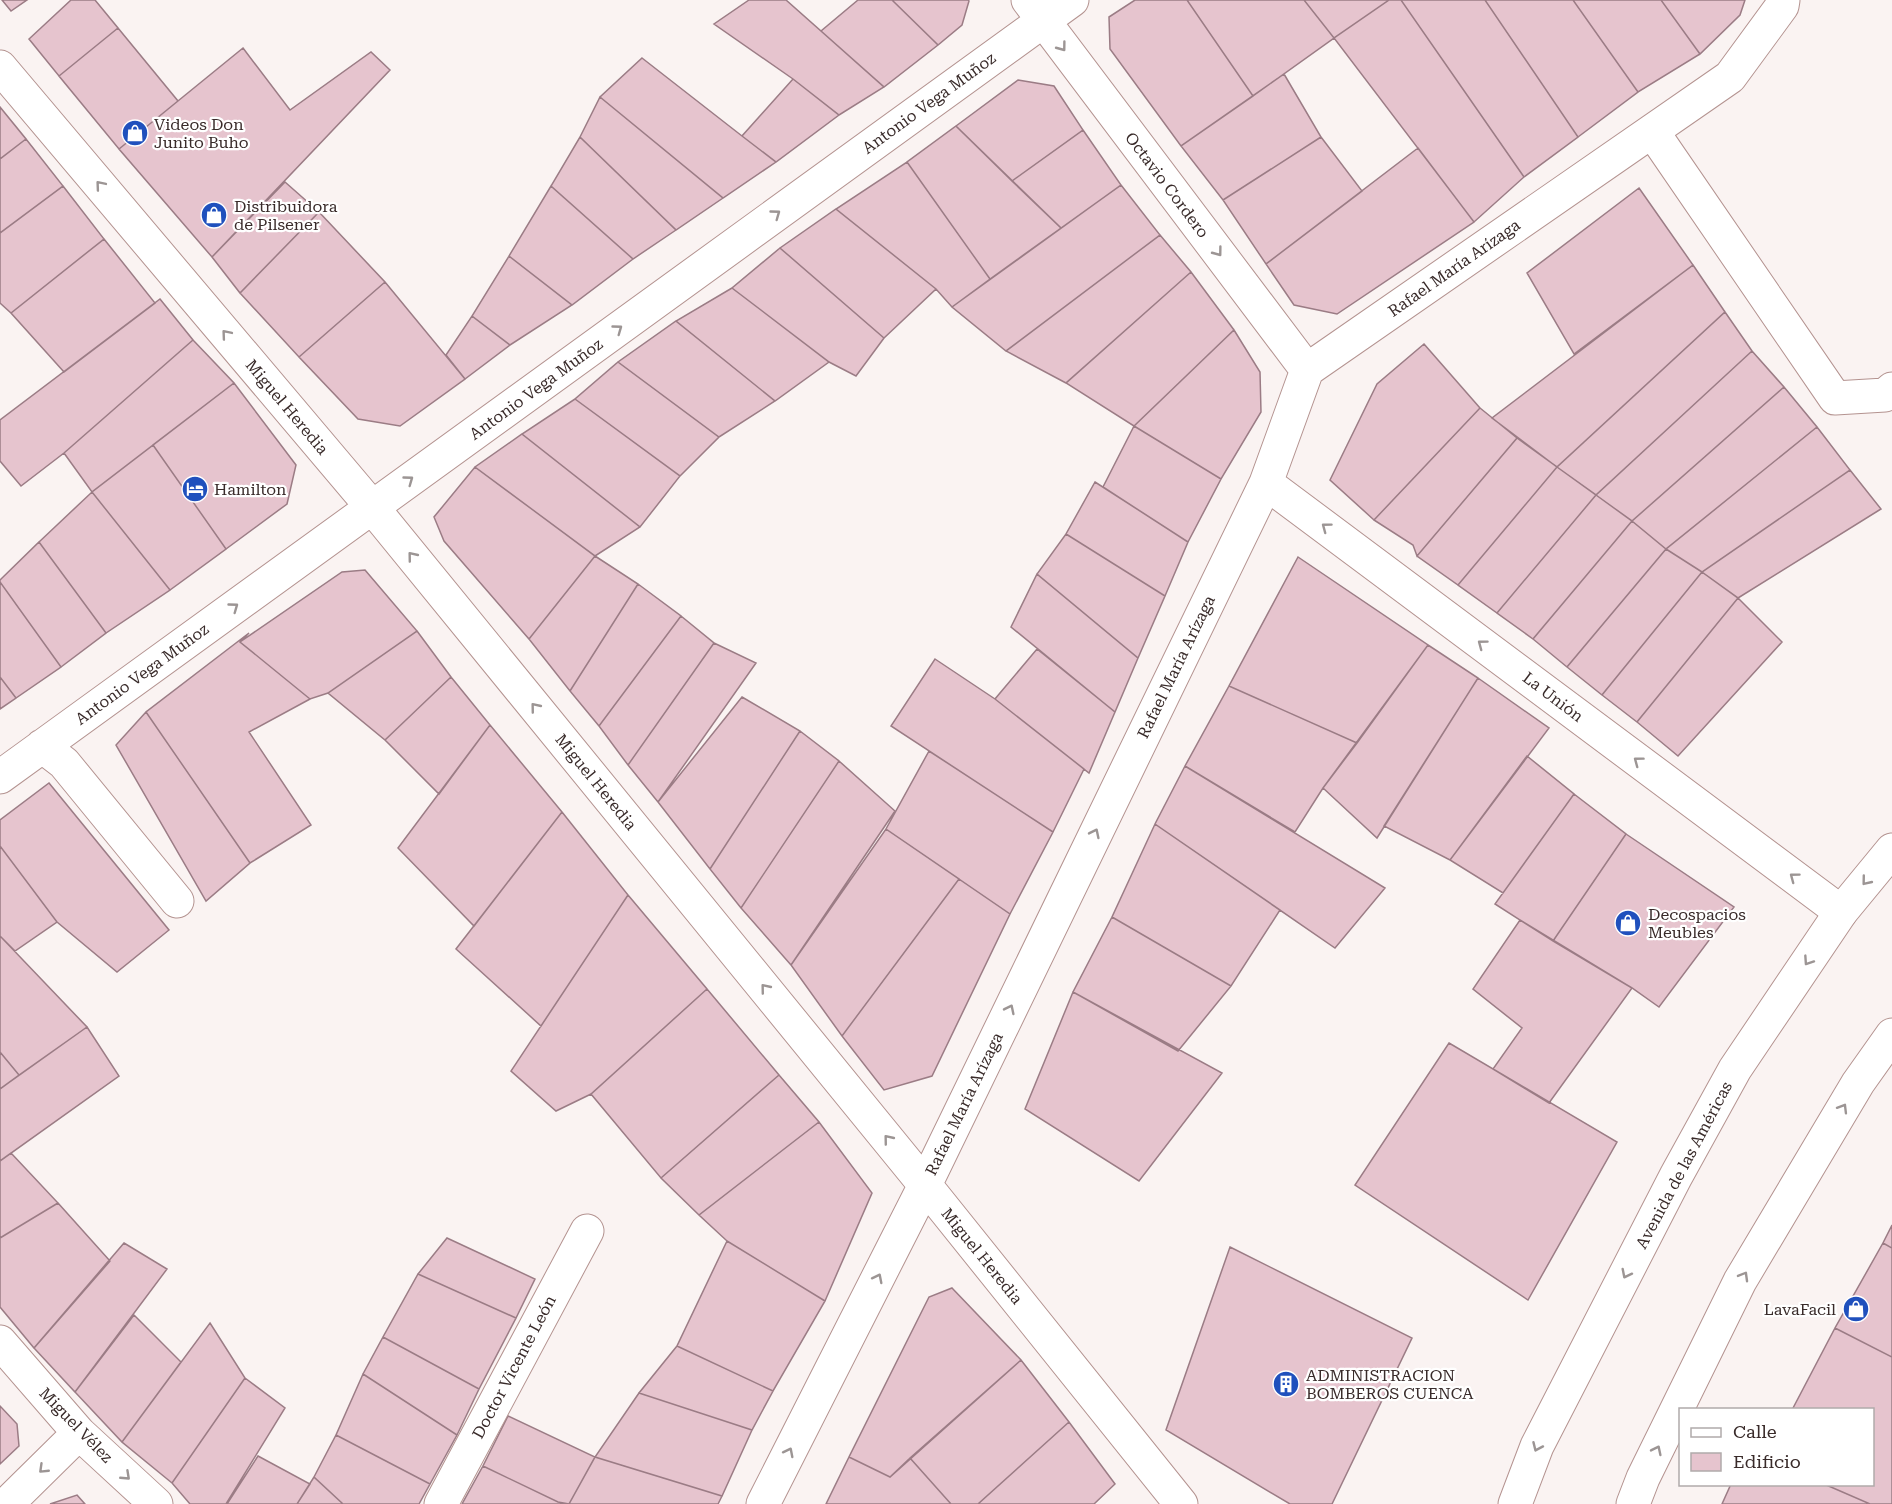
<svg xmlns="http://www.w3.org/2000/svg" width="1892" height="1504" viewBox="0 0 1892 1504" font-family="'Roboto Serif',serif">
  <rect width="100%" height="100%" fill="#faf3f2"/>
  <path fill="#e6c4ce" stroke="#9b7c85" stroke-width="1.5" d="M2,0H27L11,11Z
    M71,0H95L118,28L59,76L29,39Z
    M749,0H786L884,87L839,115L793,79L714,24Z
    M858,0H892L938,45L884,87L821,31Z
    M892,0H968L969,1L962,25L938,45Z
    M1135,0H1187L1253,96L1181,146L1110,49L1109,17Z
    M1187,0H1304L1334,38L1253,96Z
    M1304,0H1389L1334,38Z
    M1389,0H1401L1524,177L1474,222L1334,38Z
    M1401,0H1485L1578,137L1524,177Z
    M1485,0H1573L1638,92L1578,137Z
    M1573,0H1661L1700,54L1638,92Z
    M1661,0H1745L1740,15L1700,54Z
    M118,28L178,101L119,149L59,76Z
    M243,48L290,110L371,52L390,70L212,257L119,149Z
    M642,58L742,136L776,162L723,198L600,97Z
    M1284,74L1321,137L1223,200L1181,146Z
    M793,79L839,115L776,162L742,136Z
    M1018,80L1054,86L1083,130L1012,181L956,126Z
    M600,97L723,198L676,230L580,137Z
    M0,107L26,139L0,159Z
    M956,126L1061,228L990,279L907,162Z
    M1083,130L1121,185L1061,228L1012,181Z
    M580,137L676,230L633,259L551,186Z
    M1321,137L1362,191L1266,264L1223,200Z
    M26,139L63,186L0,233V159Z
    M1418,148L1474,222L1337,314L1294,305L1266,264Z
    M907,162L990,279L952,307L936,289L836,209Z
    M285,182L319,212L240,293L212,257Z
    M1121,185L1160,235L1006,351L952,307Z
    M63,186L104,239L11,313L0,303V233Z
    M551,186L633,259L572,305L509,256Z
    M1639,188L1693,265L1574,354L1527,273Z
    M836,209L936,289L884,338L780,248Z
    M319,212L385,282L299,357L240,293Z
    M1160,235L1191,272L1066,383L1006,351Z
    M104,239L155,303L64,372L11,313Z
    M780,248L884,338L856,376L829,362L732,288Z
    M509,256L572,305L510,345L472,316Z
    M1693,265L1725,312L1557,467L1492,418Z
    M1191,272L1234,330L1134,426L1066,383Z
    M385,282L465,379L400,426L358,419L299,357Z
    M732,288L829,362L775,401L676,321Z
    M160,299L193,340L64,453L21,486L0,461V420Z
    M1725,312L1752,351L1596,495L1557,467Z
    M472,316L510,345L465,379L446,355Z
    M676,321L775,401L719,437L618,362Z
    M1234,330L1260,372L1261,412L1221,479L1134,426Z
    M193,340L234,383L92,492L64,453Z
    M1424,344L1480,408L1374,520L1330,480L1377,384Z
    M1752,351L1784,387L1632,521L1596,495Z
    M618,362L719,437L680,476L575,399Z
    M234,383L296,465L287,504L226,549L153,445Z
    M1784,387L1817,427L1666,549L1632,521Z
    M575,399L680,476L640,527L522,434Z
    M1480,408L1517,438L1417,556L1413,545L1374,520Z
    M1134,426L1221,479L1188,542L1103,487Z
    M1817,427L1850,470L1702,572L1666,549Z
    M522,434L640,527L595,556L475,467Z
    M1517,438L1557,467L1458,585L1417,556Z
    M153,445L226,549L170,590L92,492Z
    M475,467L595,556L529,639L444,541L434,517Z
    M1557,467L1596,495L1497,613L1458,585Z
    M1850,470L1881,509L1738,598L1702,572Z
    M1095,482L1188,542L1165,596L1066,534Z
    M92,492L170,590L106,633L39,542Z
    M1596,495L1632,521L1533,639L1497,613Z
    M1632,521L1666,549L1567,667L1533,639Z
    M1066,534L1165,596L1138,658L1037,574Z
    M39,542L106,633L61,667L0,582V580Z
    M1666,549L1702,572L1602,695L1567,667Z
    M595,556L638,584L570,691L529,639Z
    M1298,557L1428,645L1357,743L1229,686Z
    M365,570L417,631L328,693L310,699L240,642L342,572Z
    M1702,572L1738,598L1637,722L1602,695Z
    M1037,574L1138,658L1115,712L1011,627Z
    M0,582L61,667L16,698L0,677Z
    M638,584L681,616L599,726L570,691Z
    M1738,598L1782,642L1678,756L1637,722Z
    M681,616L714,643L628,765L599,726Z
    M417,631L451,677L385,740L328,693Z
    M249,633L240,642L310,699L249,732L311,825L250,863L146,712Z
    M714,643L756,663L658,802L628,765Z
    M1428,645L1478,678L1377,838L1323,788Z
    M1037,649L1115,712L1089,773L995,699Z
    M935,659L995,699L1084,769L1053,832L891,726Z
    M0,677L16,698L0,709Z
    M451,677L490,725L439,794L385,740Z
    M1478,678L1549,728L1450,860L1384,826Z
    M1229,686L1357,743L1323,788L1295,832L1185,766Z
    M742,697L800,731L710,869L658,802Z
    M146,712L250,863L206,901L116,745Z
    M490,725L562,812L474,926L398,848Z
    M800,731L839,761L741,908L710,869Z
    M929,751L1053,832L1010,914L886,829Z
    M1527,756L1574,794L1503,893L1450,860Z
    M839,761L895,811L791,965L741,908Z
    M1185,766L1385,888L1335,948L1155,824Z
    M49,783L169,930L117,972L57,922L0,846V820Z
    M1574,794L1626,834L1553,941L1495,904Z
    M562,812L628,895L541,1026L456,949Z
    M1155,824L1280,910L1231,986L1112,917Z
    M886,829L959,879L842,1036L791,965Z
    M1626,834L1734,907L1659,1007L1632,988L1553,941Z
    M0,846L57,922L15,951L0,936Z
    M959,879L1010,914L932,1076L884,1090L842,1036Z
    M628,895L707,989L591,1094L556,1111L511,1071Z
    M1112,917L1231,986L1178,1051L1073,992Z
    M1520,920L1632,988L1549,1103L1493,1069L1522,1028L1473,989Z
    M0,936L87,1027L19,1075L0,1052Z
    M707,989L779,1075L661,1178L591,1094Z
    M1073,992L1222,1073L1139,1181L1025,1109Z
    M87,1027L119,1076L0,1161V1089Z
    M1449,1043L1617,1142L1528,1300L1355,1185Z
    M0,1052L19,1075L0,1089Z
    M779,1075L819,1122L699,1215L661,1178Z
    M819,1122L872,1193L825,1301L727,1241L699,1215Z
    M11,1153L58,1203L0,1238V1161Z
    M58,1203L110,1261L34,1348L0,1307V1238Z
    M1892,1225V1248L1883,1243Z
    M447,1238L535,1279L516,1318L418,1274Z
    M727,1241L825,1301L773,1391L677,1346Z
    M124,1243L167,1269L75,1392L34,1348Z
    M1883,1243L1892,1248V1357L1835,1328Z
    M1230,1247L1412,1338L1332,1504H1290L1166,1430Z
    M418,1274L516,1318L479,1389L383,1337Z
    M952,1288L1021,1360L890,1477L849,1457L929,1297Z
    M134,1315L181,1362L122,1442L75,1392Z
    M210,1323L245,1378L172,1483L122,1442Z
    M1835,1328L1892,1357V1504H1870L1824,1484H1872V1410H1792Z
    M383,1337L479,1389L457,1435L363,1374Z
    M677,1346L773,1391L752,1430L639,1393Z
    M1021,1360L1069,1422L978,1504H951L910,1458Z
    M363,1374L457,1435L430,1484L336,1435Z
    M245,1378L285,1408L226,1504H190L172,1483Z
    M639,1393L752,1430L722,1496L595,1457Z
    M0,1406L17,1424L19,1446L0,1464Z
    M508,1416L595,1457L569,1504L558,1502L483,1466Z
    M1069,1422L1115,1484L1094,1504H978Z
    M336,1435L430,1484L419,1504H343L314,1477Z
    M258,1456L310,1484L297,1504H227Z
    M595,1457L722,1496L718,1504H569Z
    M849,1457L890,1477L910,1458L951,1504H826Z
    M483,1466L558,1502L569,1504H462Z
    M314,1477L343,1504H297Z
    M1731,1484H1824L1870,1504H1722Z
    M77,1495L85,1504H50Z"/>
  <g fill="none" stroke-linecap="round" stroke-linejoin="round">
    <defs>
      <path id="minor" d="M1028,0L1307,370
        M0,67L372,507L925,1185L1181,1504
        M1652,131L1835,398L1885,395L1892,389
        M1266,483L1841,912
        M42,746L64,763L177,901
        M0,777L1072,0
        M0,1342L79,1433L156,1504
        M7,1504L79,1433
        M441,1504L587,1231
        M763,1504L925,1185L1266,483L1307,370L1730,77L1782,6L1783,0"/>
      <path id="major" d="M1515,1504L1537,1446L1676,1176L1735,1069L1841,912L1892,850
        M1633,1504L1643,1478L1740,1281L1858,1083L1892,1035"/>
    </defs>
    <use href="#minor" stroke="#b49390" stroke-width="35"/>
    <use href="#major" stroke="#b49390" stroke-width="35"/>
    <use href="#minor" stroke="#fff" stroke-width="33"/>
    <use href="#major" stroke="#fff" stroke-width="33"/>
  </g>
  <defs><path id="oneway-chevron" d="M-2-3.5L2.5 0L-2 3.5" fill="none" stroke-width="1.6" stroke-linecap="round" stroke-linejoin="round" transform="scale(1.5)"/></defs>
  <g stroke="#9c9594">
    <use href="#oneway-chevron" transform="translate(1062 47) rotate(53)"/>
    <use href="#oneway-chevron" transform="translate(100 185) rotate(-130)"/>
    <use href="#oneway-chevron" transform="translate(776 214) rotate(-36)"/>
    <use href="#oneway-chevron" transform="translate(1218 252) rotate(53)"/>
    <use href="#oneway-chevron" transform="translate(618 329) rotate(-36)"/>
    <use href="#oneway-chevron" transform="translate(226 334) rotate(-130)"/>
    <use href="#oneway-chevron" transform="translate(409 480) rotate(-36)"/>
    <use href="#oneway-chevron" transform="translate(1326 527) rotate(-143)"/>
    <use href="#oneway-chevron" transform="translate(412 556) rotate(-129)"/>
    <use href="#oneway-chevron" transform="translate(234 607) rotate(-36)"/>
    <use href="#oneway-chevron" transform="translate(1482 644) rotate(-143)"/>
    <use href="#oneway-chevron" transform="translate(535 707) rotate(-129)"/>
    <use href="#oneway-chevron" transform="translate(1638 761) rotate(-143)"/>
    <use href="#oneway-chevron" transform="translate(1095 833) rotate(-64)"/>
    <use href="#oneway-chevron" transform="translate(1794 877) rotate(-143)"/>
    <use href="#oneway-chevron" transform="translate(1866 881) rotate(129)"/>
    <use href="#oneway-chevron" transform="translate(1808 961) rotate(124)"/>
    <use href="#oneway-chevron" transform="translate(765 988) rotate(-129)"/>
    <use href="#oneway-chevron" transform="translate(1010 1009) rotate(-64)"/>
    <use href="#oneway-chevron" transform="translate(1843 1108) rotate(-59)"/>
    <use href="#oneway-chevron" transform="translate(888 1139) rotate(-129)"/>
    <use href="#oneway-chevron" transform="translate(1626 1274) rotate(117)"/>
    <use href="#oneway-chevron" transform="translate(1744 1276) rotate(-60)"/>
    <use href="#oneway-chevron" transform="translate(878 1278) rotate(-63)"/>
    <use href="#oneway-chevron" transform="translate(1537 1447) rotate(114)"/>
    <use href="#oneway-chevron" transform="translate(1657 1450) rotate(-64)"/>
    <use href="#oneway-chevron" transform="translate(789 1452) rotate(-63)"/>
    <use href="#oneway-chevron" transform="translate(43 1469) rotate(136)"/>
    <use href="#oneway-chevron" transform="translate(126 1476) rotate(43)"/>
  </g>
  <defs>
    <symbol id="shop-disc" viewBox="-11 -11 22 22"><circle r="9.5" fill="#1f50bd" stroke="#fff"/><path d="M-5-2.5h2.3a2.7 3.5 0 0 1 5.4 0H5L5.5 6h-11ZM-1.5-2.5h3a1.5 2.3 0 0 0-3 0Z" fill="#fff"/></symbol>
    <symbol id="hotel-disc" viewBox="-11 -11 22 22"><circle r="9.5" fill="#1f50bd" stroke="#fff"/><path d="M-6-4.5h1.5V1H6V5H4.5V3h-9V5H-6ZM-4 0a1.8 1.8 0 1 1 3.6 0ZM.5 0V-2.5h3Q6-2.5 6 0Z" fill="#fff"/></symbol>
    <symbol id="building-disc" viewBox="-11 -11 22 22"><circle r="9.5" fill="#1f50bd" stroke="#fff"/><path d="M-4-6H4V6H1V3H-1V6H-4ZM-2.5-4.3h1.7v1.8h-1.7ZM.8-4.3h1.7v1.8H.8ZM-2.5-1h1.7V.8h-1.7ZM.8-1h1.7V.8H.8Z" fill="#fff"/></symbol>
  </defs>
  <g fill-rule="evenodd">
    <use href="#shop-disc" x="120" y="118" width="30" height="30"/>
    <use href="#shop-disc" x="199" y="200" width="30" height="30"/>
    <use href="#hotel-disc" x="180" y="474" width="30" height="30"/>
    <use href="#shop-disc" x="1613" y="908" width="30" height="30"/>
    <use href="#shop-disc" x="1841" y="1294" width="30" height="30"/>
    <use href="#building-disc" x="1271" y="1369" width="30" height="30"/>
  </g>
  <g text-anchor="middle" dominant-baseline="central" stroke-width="4.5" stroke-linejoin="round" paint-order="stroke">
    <g font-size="16" fill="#392b2a" stroke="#fff">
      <text transform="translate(929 103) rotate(-36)">Antonio Vega Muñoz</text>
      <text transform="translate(1167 185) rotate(53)">Octavio Cordero</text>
      <text transform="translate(1454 268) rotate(-35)">Rafael María Arízaga</text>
      <text transform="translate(536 389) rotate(-36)">Antonio Vega Muñoz</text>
      <text transform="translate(287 407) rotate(50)">Miguel Heredia</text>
      <text transform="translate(1176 667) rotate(-64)">Rafael María Arízaga</text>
      <text transform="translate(142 674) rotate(-36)">Antonio Vega Muñoz</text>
      <text transform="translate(1553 697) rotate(37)">La Unión</text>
      <text transform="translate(596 782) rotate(51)">Miguel Heredia</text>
      <text transform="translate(964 1104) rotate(-64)">Rafael María Arízaga</text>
      <text transform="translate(1684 1165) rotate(-62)">Avenida de las Américas</text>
      <text transform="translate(982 1256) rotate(51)">Miguel Heredia</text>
      <text transform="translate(514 1367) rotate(-62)">Doctor Vicente León</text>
      <text transform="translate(76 1425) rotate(46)">Miguel Vélez</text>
    </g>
    <g font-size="16" fill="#392b2a" stroke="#fff" text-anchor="start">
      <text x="154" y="124">Videos Don<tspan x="154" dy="18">Junito Buho</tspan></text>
      <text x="234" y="206">Distribuidora<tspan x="234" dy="18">de Pilsener</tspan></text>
      <text x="214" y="489">Hamilton</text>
      <text x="1648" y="914">Decospacios<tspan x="1648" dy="18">Meubles</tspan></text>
      <text x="1836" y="1309" text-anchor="end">LavaFacil</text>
      <text x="1306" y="1375">ADMINISTRACION<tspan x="1306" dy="18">BOMBEROS CUENCA</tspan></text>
    </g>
  </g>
  <rect x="1679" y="1408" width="195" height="78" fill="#ffffff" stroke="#b0aaaa" stroke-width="1.5"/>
  <rect x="1691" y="1428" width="30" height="9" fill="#ffffff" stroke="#b0aaaa" stroke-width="1.5"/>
  <text x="1733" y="1438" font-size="18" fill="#392b2a">Calle</text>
  <rect x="1691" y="1453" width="30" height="18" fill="#e6c4ce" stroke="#b0aaaa" stroke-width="1.5"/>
  <text x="1733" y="1468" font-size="18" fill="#392b2a">Edificio</text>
</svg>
